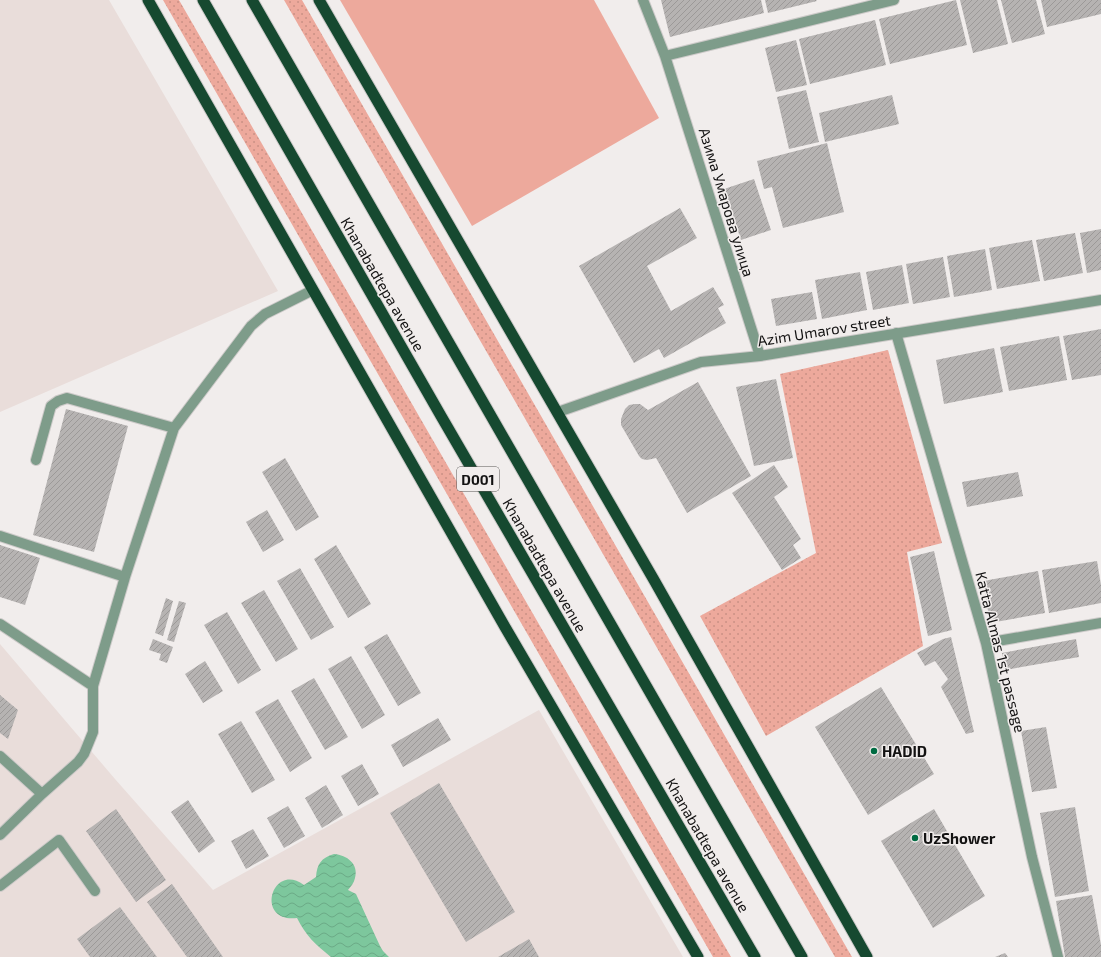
<svg xmlns="http://www.w3.org/2000/svg" width="1101" height="957" viewBox="0 0 1101 957" font-family="'Exo 2',sans-serif">
  <defs>
    <pattern id="grass-dots" width="8" height="8" patternUnits="userSpaceOnUse"><rect width="8" height="8" fill="#eda99c"/><path d="M2 2h.1M6 6h.1" fill="none" stroke="#ca9085" stroke-width="1.8" stroke-linecap="round"/></pattern>
    <pattern id="water-waves" width="16" height="10" patternUnits="userSpaceOnUse"><rect width="16" height="10" fill="#7dc79d"/><path d="M0 5q4-4 8 0t8 0" fill="none" stroke="#6baa86"/></pattern>
    <pattern id="building-hatch" width="6" height="6" patternUnits="userSpaceOnUse"><rect width="6" height="6" fill="#b6b3b2"/><path d="M-1 1l2-2M0 6l6-6M5 7l2-2" fill="none" stroke="#9c9998"/></pattern>
  </defs>
  <rect width="100%" height="100%" fill="#f1edec"/>
  <path fill="#e9ddda" d="M0,0H109L278,291L0,412Z
    M0,644L115,779L213,890L539,710L683,957H0Z"/>
  <path fill="url(#grass-dots)" d="M163,0H179L731,957H713Z
    M284,0H302L852,957H835Z
    M888,350L942,543L907,552L923,646L766,736L700,616L816,553L780,374Z"/>
  <path fill="#eda99c" d="M340,0H594L659,118L472,226Z"/>
  <path fill="url(#water-waves)" d="M334,854C347,855 359,864 355,878C354,883 351,886 348,890L356,894L380,946L383,951L389,957H331C315,944 306,936 297,918C254,923 272,861 304,885L316,877C317,864 321,858 334,854Z"/>
  <path fill="url(#building-hatch)" d="M661,0H761L764,13L670,37Z
    M765,0H816L817,1L768,13Z
    M956,0L967,45L890,64L879,19Z
    M960,0H997L1008,44L973,53Z
    M1001,0H1036L1045,34L1012,43Z
    M1041,0H1101V14L1047,27Z
    M875,20L886,65L810,84L799,39Z
    M796,40L807,85L776,92L765,48Z
    M806,90L819,142L789,149L777,97Z
    M892,95L899,124L825,142L819,113Z
    M827,143L844,212L783,228L772,187L764,189L757,161Z
    M754,179L771,230L741,240L724,189Z
    M680,208L697,238L647,266L671,311L713,287L724,305L718,308L726,323L664,358L659,349L634,363L579,266Z
    M1101,229V270L1087,273L1080,233Z
    M1075,233L1083,273L1044,281L1036,240Z
    M1032,240L1040,281L997,289L989,248Z
    M985,249L992,290L954,297L947,256Z
    M943,257L950,297L913,304L906,264Z
    M902,265L909,303L873,310L866,272Z
    M860,272L867,310L822,319L815,280Z
    M812,292L817,319L776,326L771,299Z
    M1101,329V375L1072,380L1063,336Z
    M1059,336L1067,380L1009,391L1000,347Z
    M994,348L1003,392L944,404L936,360Z
    M776,379L793,458L754,466L736,387Z
    M698,382L751,476L687,513L656,458L647,460L642,459L639,456L621,425V419L625,409L629,405L635,404H640L648,410Z
    M66,409L128,426L94,552L33,535Z
    M285,458L319,517L296,531L262,472Z
    M774,465L788,487L774,497L801,539L793,545L801,558L782,570L732,493Z
    M1018,472L1023,496L967,507L962,482Z
    M267,510L284,540L263,552L246,522Z
    M0,545L40,558L25,605L0,597Z
    M336,545L371,604L348,618L314,559Z
    M934,551L952,630L928,636L910,557Z
    M1097,561L1101,585V603L1049,613L1042,570Z
    M300,568L334,627L311,640L277,581Z
    M1038,571L1045,613L990,623L983,581Z
    M264,590L298,649L276,662L241,603Z
    M166,598L173,601L163,636L155,633Z
    M179,601L186,603L174,642L167,640Z
    M227,612L261,670L238,684L204,625Z
    M387,634L421,693L398,706L364,647Z
    M951,637L974,732L966,734L941,687L948,679L935,661L925,666L917,653L943,639Z
    M153,639L173,647L167,663L159,660L161,654L149,650Z
    M1076,639L1079,657L1005,670L1002,653Z
    M351,656L385,715L362,729L328,669Z
    M205,661L223,691L203,703L185,674Z
    M314,678L348,737L325,750L291,691Z
    M881,687L934,774L868,815L815,727Z
    M0,695L18,710L8,739L0,733Z
    M278,699L312,758L290,772L255,712Z
    M438,718L451,740L403,767L391,745Z
    M241,721L275,780L252,793L218,734Z
    M1046,727L1057,788L1032,792L1021,731Z
    M362,764L379,794L358,806L341,776Z
    M439,783L515,912L466,942L390,813Z
    M326,785L343,815L322,828L305,798Z
    M188,800L215,841L199,853L171,812Z
    M288,806L305,836L284,848L267,818Z
    M1075,807L1089,891L1055,897L1040,813Z
    M116,809L166,880L136,902L86,831Z
    M934,809L985,896L933,928L881,841Z
    M253,829L269,856L246,869L231,841Z
    M172,884L223,957H187L147,902Z
    M1092,895L1101,945V957H1065L1056,901Z
    M120,907L157,957H90L77,939Z
    M529,939L539,957H498Z
    M1005,953L1008,957H995Z"/>
  <g fill="none" stroke-linecap="round" stroke-linejoin="round">
    <defs>
      <path id="service" d="M36,460L51,406L58,401L67,398L174,428
        M0,536L125,577
        M0,624L93,686
        M0,756L42,794
        M0,835L42,794L78,762L84,754L93,732V686L125,577L174,428L251,326L265,314L313,290
        M0,886L59,840L95,891"/>
      <path id="minor" d="M643,0L665,56L760,356
        M665,56L894,0
        M896,333L986,643L1032,857L1058,957
        M558,412L701,362L760,356L1101,300
        M986,643L1101,623"/>
      <path id="trunk" d="M148,0L313,290L505,627L698,957
        M203,0L441,416L755,957
        M252,0L802,957
        M319,0L654,580L867,957"/>
    </defs>
    <use href="#service" stroke="#cdcac9" stroke-width="12"/>
    <use href="#minor" stroke="#cdcac9" stroke-width="12"/>
    <use href="#trunk" stroke="#cdcac9" stroke-width="13"/>
    <use href="#service" stroke="#7e9c8a" stroke-width="10"/>
    <use href="#minor" stroke="#7e9c8a" stroke-width="10"/>
    <use href="#trunk" stroke="#164930" stroke-width="11"/>
  </g>
  <g fill="#006b42" stroke="#f1edec" stroke-width="1.5">
    <circle cx="874" cy="751" r="4"/>
    <circle cx="915" cy="838" r="4"/>
  </g>
  <g text-anchor="middle" dominant-baseline="central" stroke-width="3" stroke-linejoin="round" paint-order="stroke">
    <rect fill="#f1edec" stroke="#565453" stroke-width="1" x="457" y="467" width="42" height="24" rx="3"/>
    <g font-size="14" font-weight="bold" fill="#131212">
      <text x="478" y="479">D001</text>
    </g>
    <g font-size="15" fill="#131212" stroke="#f1edec">
      <text transform="translate(727 202) rotate(73)">Азима Умарова улица</text>
      <text transform="translate(383 284) rotate(60)">Khanabadtepa avenue</text>
      <text transform="translate(824 330) rotate(-9)">Azim Umarov street</text>
      <text transform="translate(545 565) rotate(60)">Khanabadtepa avenue</text>
      <text transform="translate(1001 652) rotate(76)">Katta Almas 1st passage</text>
      <text transform="translate(708 845) rotate(60)">Khanabadtepa avenue</text>
    </g>
    <g font-size="15" font-weight="bold" fill="#131212" stroke="#f1edec" text-anchor="start">
      <text x="882" y="751">HADID</text>
      <text x="923" y="838">UzShower</text>
    </g>
  </g>
</svg>
